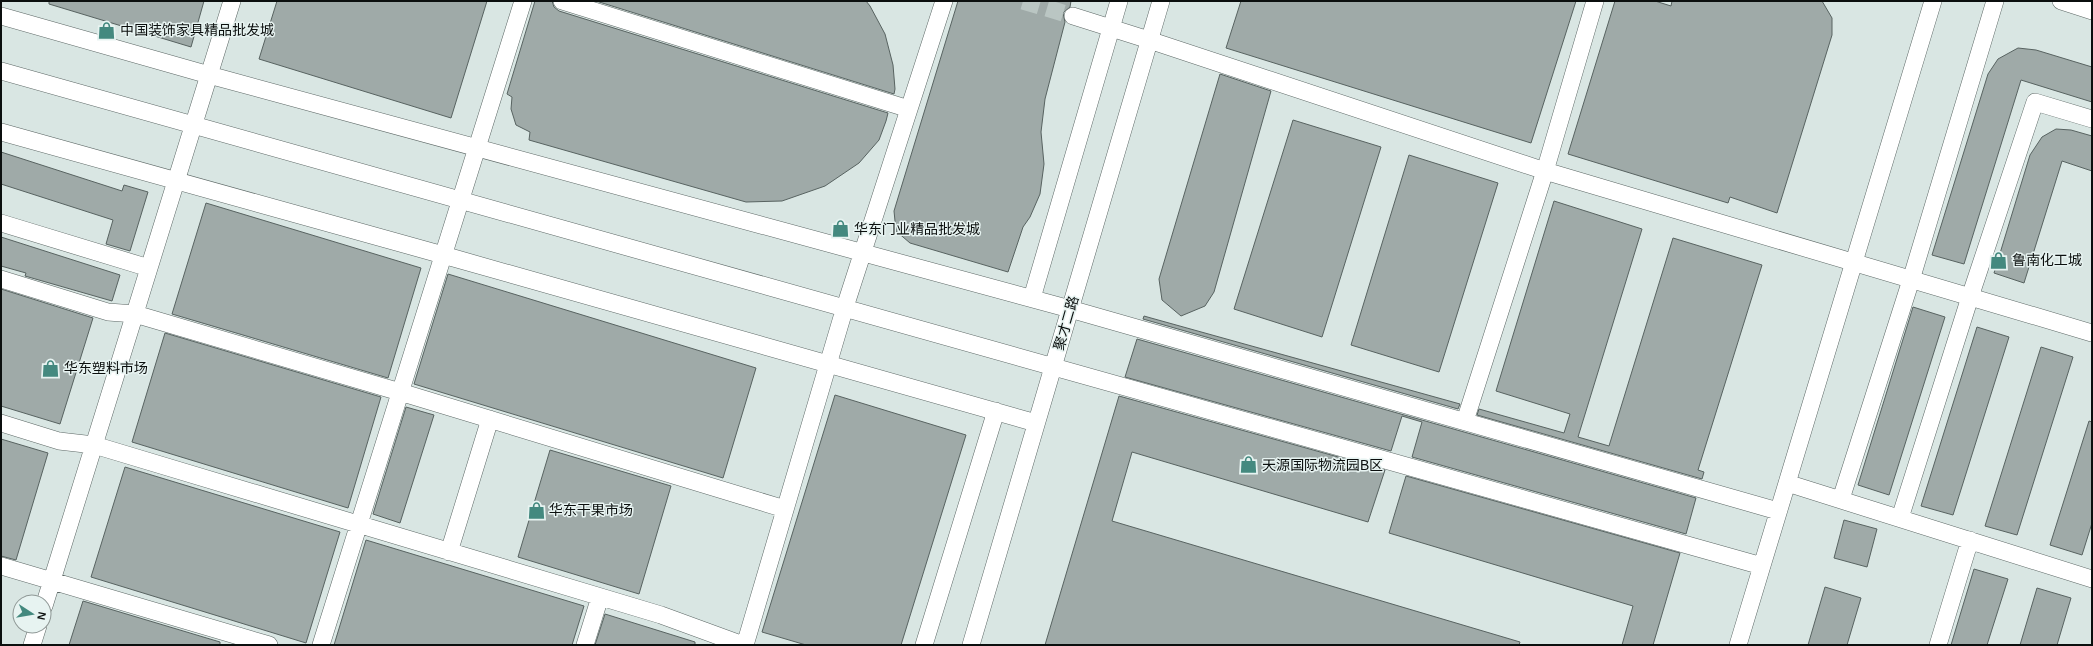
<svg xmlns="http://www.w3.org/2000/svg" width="2093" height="646" viewBox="0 0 2093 646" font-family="Helvetica,'Noto Sans SC',sans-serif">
  <rect width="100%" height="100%" fill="#d9e6e3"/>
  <path fill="#9faaa8" stroke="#586361" d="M49,1H204L191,47L49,4Z
    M277,1H487L451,118L259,59Z
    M535,1H552L554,7L559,11L888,113L886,121L879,140L859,163L825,186L782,201L746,202L529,140L530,132L516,125L511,109L512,97L507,94Z
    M596,1H866L870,6L885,34L893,65L895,89L894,94Z
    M958,1H1071L1070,7L1063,13L1065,22L1045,99L1041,132L1044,164L1040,194L1030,217L1023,227L1008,272L910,243L896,231L894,211Z
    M1241,1H1576L1531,143L1226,48Z
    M1615,1H1655L1671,6L1672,1H1822L1832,18V35L1777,213L1730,197L1728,203L1568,154Z
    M2018,48L2036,50L2092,67V102L2021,80L1964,264L1932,255L1988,74L1998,59Z
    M1220,74L1271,91L1214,292L1205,306L1181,316L1162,300L1159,279Z
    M1293,120L1381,147L1322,337L1234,309Z
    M2056,129L2071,130L2092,136V171L2062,161L2024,283L1994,273L2030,155L2042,137Z
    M1,152L122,191L124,185L148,192L130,251L106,244L113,220L1,184Z
    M1409,155L1498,183L1439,372L1351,345Z
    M1554,201L1642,229L1578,437L1609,446L1673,238L1762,265L1698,470L1704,472L1702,479L1477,415L1479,409L1564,433L1570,414L1496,391Z
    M206,203L421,268L388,378L172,314Z
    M1,237L120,275L112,301L25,276L26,273L1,266Z
    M448,274L756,368L723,478L414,384Z
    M1,289L93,318L60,424L1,406Z
    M1913,307L1945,317L1889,495L1858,485Z
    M1144,316L1151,318L1460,404L1458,409L1143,319Z
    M1977,327L2009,337L1953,515L1921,506Z
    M165,333L381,397L348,508L132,442Z
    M1137,339L1696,498L1686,534L1412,457L1422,422L1402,416L1391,451L1125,377Z
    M2041,347L2073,357L2017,535L1985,526Z
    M835,395L966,435L901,645H806L762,632Z
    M1119,396L1385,470L1368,522L1132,452L1112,521L1520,642L1519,645H1045Z
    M406,407L434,415L400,523L373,514Z
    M2089,421L2092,422V523L2082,555L2050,545Z
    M1,439L48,453L16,560L1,556Z
    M550,450L671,486L639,594L518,557Z
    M125,467L340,532L306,643L91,577Z
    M1406,476L1680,553L1653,645H1622L1633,606L1389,533Z
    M1844,520L1877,529L1867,567L1834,558Z
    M366,540L584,606L572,645H334Z
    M1974,569L2008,579L1987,645H1951Z
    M1825,587L1861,598L1847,645H1808Z
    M2037,588L2071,598L2057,645H2020Z
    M83,601L220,642V645H69Z
    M605,614L695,642V645H595Z"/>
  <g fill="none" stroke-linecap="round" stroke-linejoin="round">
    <path stroke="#bac6c3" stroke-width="17" stroke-dasharray="17 8" stroke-linecap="butt" d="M1023,1L1073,16"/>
    <defs>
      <path id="minor" d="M562,1L909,109
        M2061,1L2092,11
        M1,16L209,75L1070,309L1778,511
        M1073,16L1149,40L1545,171L2092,333
        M1,71L1762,566
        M1,132L443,255L1036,423
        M1,223L149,268
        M1,279L108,312L135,314L400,392L785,509
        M1032,298L1119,1
        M1465,421L1545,171L1595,1
        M1,423L59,441L94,445L661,615L743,645
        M1787,483L2092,579
        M1841,499L1911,280L1995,1
        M1900,518L1970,297L2035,102L2092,119
        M449,552L490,419
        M1,566L269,645
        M44,606L232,1
        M32,645L38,626
        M321,645L523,1
        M585,645L600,597
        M745,645L845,307L944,1
        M924,645L996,411
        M971,645L1161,1
        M1738,645L1933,1
        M1938,645L1970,540"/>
    </defs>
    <use href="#minor" stroke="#5d6866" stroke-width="18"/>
    <use href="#minor" stroke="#fff" stroke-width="17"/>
  </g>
  <defs>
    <symbol id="shop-bare" viewBox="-9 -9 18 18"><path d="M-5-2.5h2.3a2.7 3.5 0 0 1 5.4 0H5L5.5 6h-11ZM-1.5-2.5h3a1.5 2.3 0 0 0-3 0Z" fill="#44897f" stroke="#e7f3f1" stroke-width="2.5" paint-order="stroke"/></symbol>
  </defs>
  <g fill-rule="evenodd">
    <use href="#shop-bare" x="94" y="18" width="25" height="25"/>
    <use href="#shop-bare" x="828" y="216" width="25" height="25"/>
    <use href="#shop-bare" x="1986" y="248" width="25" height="25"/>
    <use href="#shop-bare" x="38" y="356" width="25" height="25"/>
    <use href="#shop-bare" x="1236" y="452" width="25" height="25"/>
    <use href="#shop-bare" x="524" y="498" width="25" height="25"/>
  </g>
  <g text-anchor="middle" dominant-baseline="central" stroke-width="3" stroke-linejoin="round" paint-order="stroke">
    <g font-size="14" fill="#0b0f0e" stroke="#e7f3f1" text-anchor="start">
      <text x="120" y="30">中国装饰家具精品批发城</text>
      <text x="854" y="229">华东门业精品批发城</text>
      <text x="2012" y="260">鲁南化工城</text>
      <text x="64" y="368">华东塑料市场</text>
      <text x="1262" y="465">天源国际物流园B区</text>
      <text x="549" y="510">华东干果市场</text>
    </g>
    <g font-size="14" fill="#0b0f0e" stroke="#e7f3f1">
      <text transform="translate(1066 323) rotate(-74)">聚才二路</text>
    </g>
  </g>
  <rect width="2093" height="646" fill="none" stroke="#0b0f0e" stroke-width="4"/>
  <g transform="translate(32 614) rotate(102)"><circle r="19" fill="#e7f3f1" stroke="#8f9896"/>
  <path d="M0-3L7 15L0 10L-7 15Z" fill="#44897f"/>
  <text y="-6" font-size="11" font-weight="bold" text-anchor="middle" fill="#0b0f0e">N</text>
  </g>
</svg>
